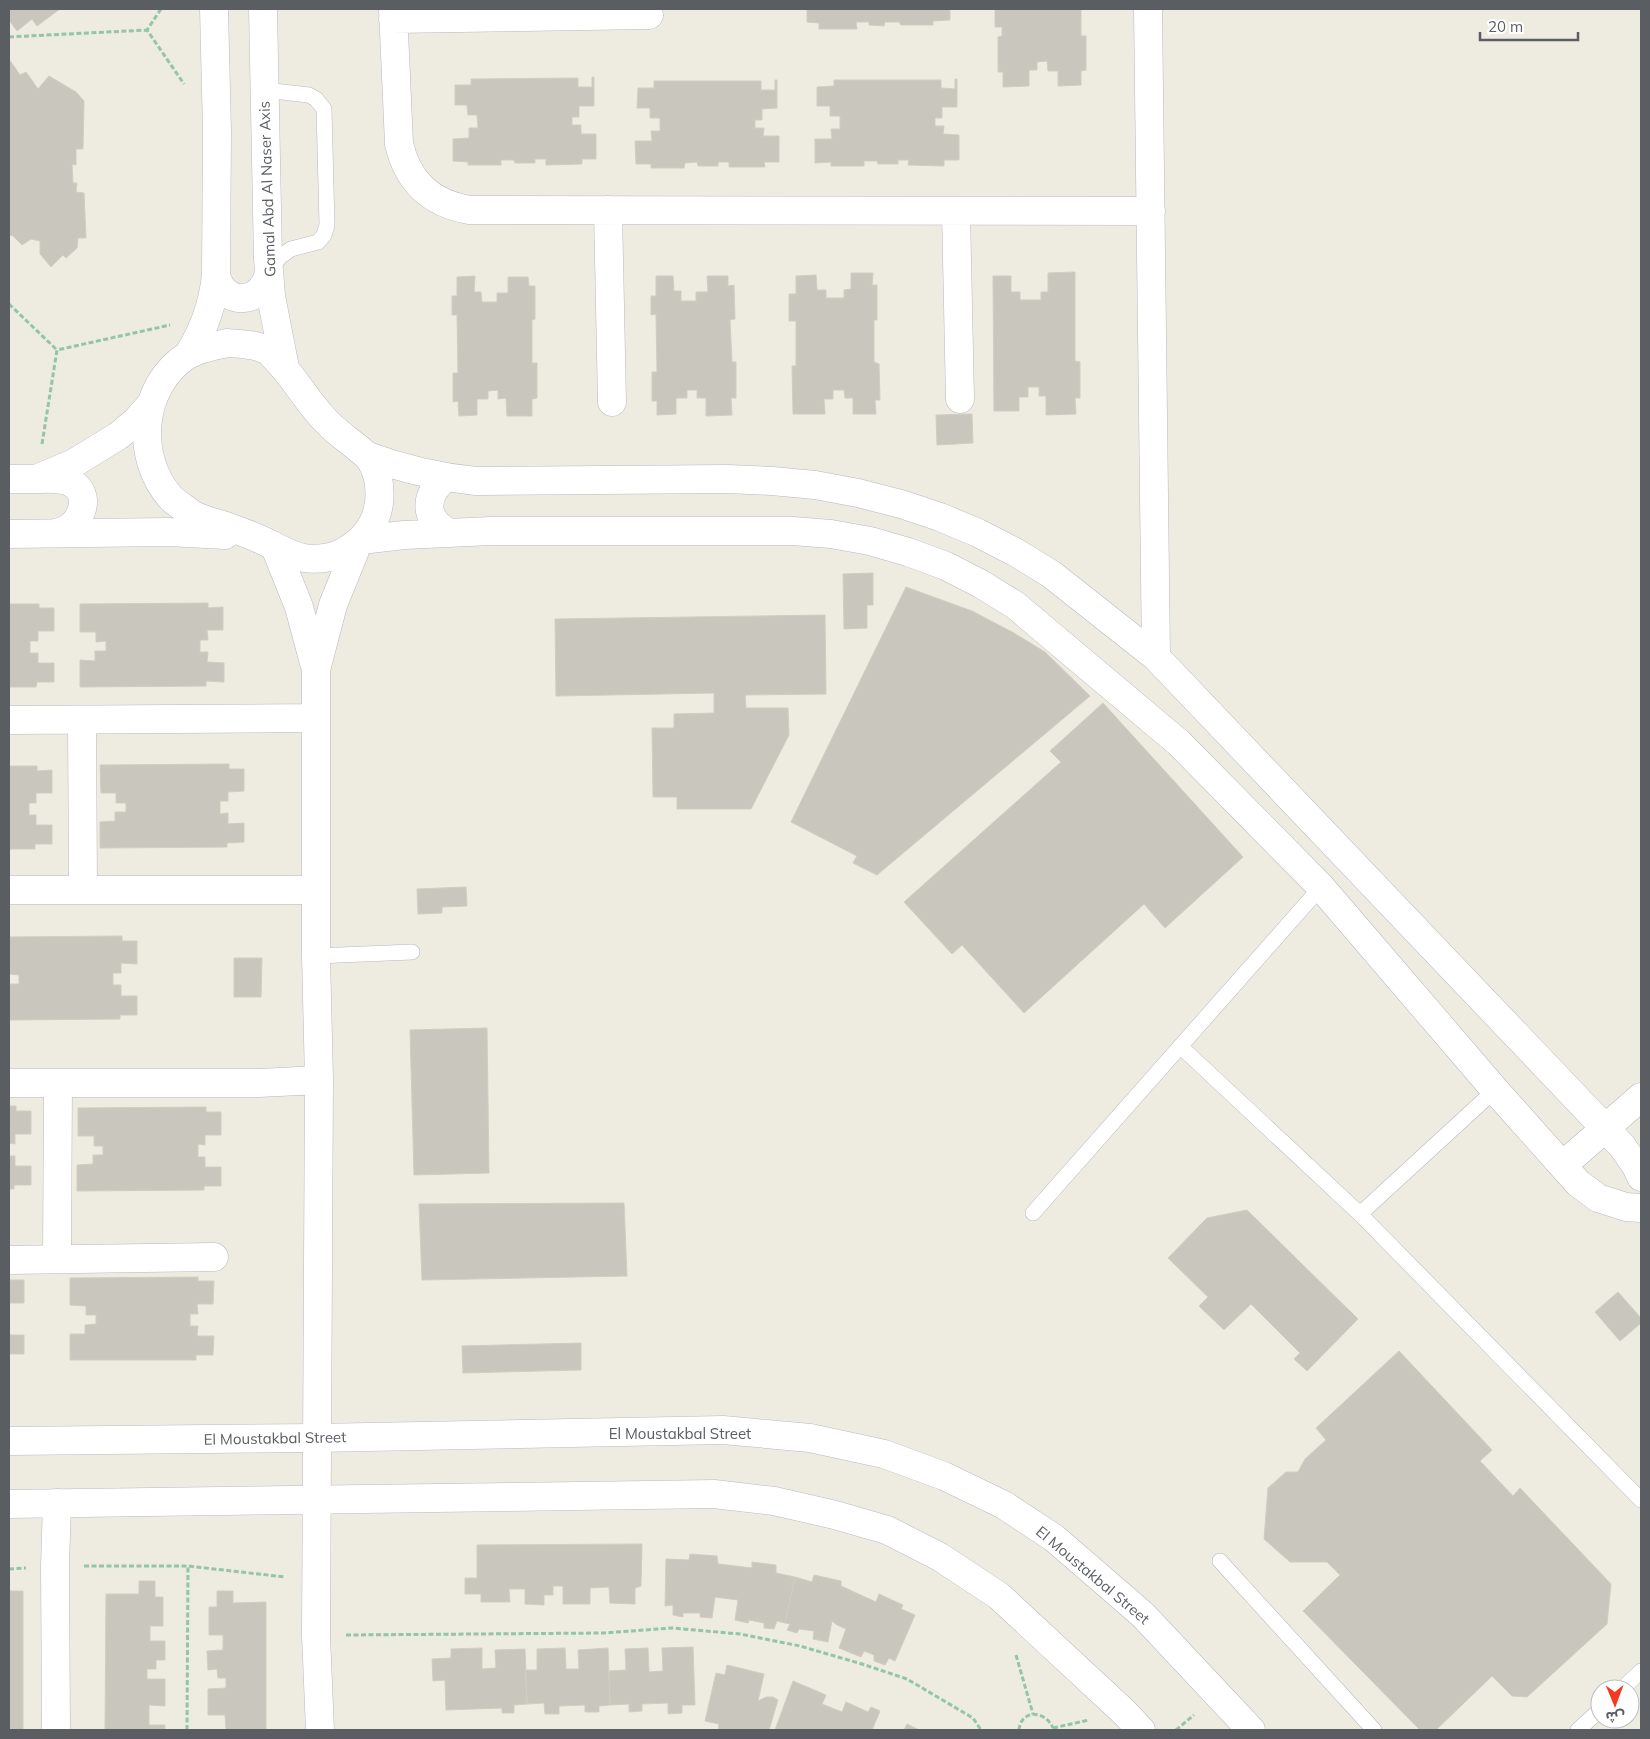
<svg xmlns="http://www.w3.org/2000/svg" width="1650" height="1739" viewBox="0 0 1650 1739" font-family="Mulish,'Noto Sans Arabic',sans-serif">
  <rect width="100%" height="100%" fill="#eeebe1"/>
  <path fill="#c9c6be" stroke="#d3cdbf" d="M9,9H60L37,26L32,19L17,31L9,20Z
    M807,9H950V20L933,21V25H901L899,22H885L884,26L869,25V22H856L857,29H819V23L807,22Z
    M995,9H1081V36H1086V70L1081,71V85L1058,86V71H1048L1047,61L1037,62V70H1029V86L1003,87V72H998V37L1002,36V27H995Z
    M9,59L20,75L26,72L38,89L49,76L76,92L84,101L83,149H76V165L72,164L73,183H77L76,192L84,193L86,238H78L77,248L66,258L63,255L51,267L40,254V241L31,239L22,245L13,236L9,235Z
    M592,77H594V106H579V117H572V125H581V134H596V159H582V164L546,165V159H535V163H515L514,160H501V165H468V162L453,161V139L469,138V128H478L477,115H468L467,105H455V85H471V79L578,78V87H592Z
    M955,79H957V107H942V118H935V126H944L943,134L959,135V160H944V166L908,165L909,160H898V164H878L877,161H864V166H831V162L815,163V139H832L831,129H840V116H830V106H817V87L834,86V80H941V88L955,89Z
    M775,80H777V108L762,109V120H755V128H764L763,136H779V162H764L765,167H729V162H718V166H698L697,162L685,163L684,168H651V164H636L635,141H652L651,131H660V118H650V108H637L638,88H654V81H761V90H775Z
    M1075,272V361L1080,362V398H1075L1076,414L1046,415V396H1039V387H1028V397H1019V411H994L993,276H1011V292H1020V300H1041V292H1048V273Z
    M851,273H873L872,285H877V320H874V362L879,364L880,400H875L876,414H853V398H845L844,390H833V399H824L825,414H793L792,366H796V321H789V294H796V276L816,275L817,290H826V298H844V290L851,289Z
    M475,276L474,292H481L482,302H497V293H508V277H528L529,286H535V319L532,320V363H537V398L532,399V416H507L506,398L498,399V390L488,391V399H477V415L459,416L458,401L453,402V373H458L457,315H452V296H457V277Z
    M656,276H673L674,291H681V301H696V292H708L707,276H728V286L734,285L735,319L730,320L732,362H736V398H731L732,415L706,416V398H697V390H687V398H676V414L657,415V401H652V372H657L656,314L651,315V296H656Z
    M972,414L973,443L937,445L936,415Z
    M873,573V605H867V628L844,629L843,574Z
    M906,587L972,611L1014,633L1045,652L1090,696L877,875L853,863L857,856L791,822Z
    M208,603V608L223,607V630H207L208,640H200V652H208L207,662L224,663V682L206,681V686L80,687V660L95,661V651H106V641L96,642V632H80V604Z
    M9,604H39V608H54V631H38V641H30V653H38V663H54V682H37L36,687H9Z
    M825,615L826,694L745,695L746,708H788L789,735L751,809H677V797H653L652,728H674V714L714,713V693L556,696L555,619Z
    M1103,703L1243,857L1165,928L1144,904L1024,1013L962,945L952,954L904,902L1061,762L1050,751Z
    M229,764V769H244V791L228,792V801H220V814L228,813V824L244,823V842L227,843V847L100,848V822L115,821V812H126V803H116V793H101L100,765Z
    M9,766H37V771L52,770V793H36V803H29V815H36V825H52V844H35V849H9Z
    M466,887L467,906L442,907V913L418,914L417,889Z
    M122,936V941H137V964L121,963V973H113V985H121V996H137V1015H120V1019L9,1020V984H19V975L9,974V937Z
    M234,958H262L261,997H234Z
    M487,1028L489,1173L414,1175L410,1030Z
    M9,1106H16V1111H31V1134H15V1144L9,1143Z
    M206,1107V1112H221V1135H205V1145L198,1144V1157H205V1167H221V1186H204V1190L77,1191V1165L93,1164V1155H103V1146H94V1136H78V1108Z
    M9,1156H15V1166H31V1185H14V1189H9Z
    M624,1203L627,1276L422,1280L419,1204Z
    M1247,1210L1358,1319L1307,1371L1294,1359L1300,1353L1251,1304L1224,1330L1199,1306L1208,1297L1168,1258L1207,1218Z
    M198,1277V1281H214L213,1304H197L198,1314H190V1326H198L197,1336H214L213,1355H196V1360H70V1334H85V1325L96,1324V1315H86V1306L70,1305V1278Z
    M9,1280H24V1303H9Z
    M1618,1292L1641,1318V1323L1620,1341L1595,1312Z
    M9,1335H24V1354H9Z
    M581,1343V1370L463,1373L462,1346Z
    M1399,1351L1492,1450L1480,1461L1513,1496L1520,1488L1611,1584L1607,1624L1527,1697L1512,1696L1492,1676L1436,1730H1420L1303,1611L1340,1575L1327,1562H1290L1264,1539L1268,1488L1286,1472H1298L1305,1459L1326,1440L1316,1428Z
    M642,1544L641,1586L635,1588V1604L610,1603L609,1587L590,1588V1604H563V1586H553V1595H544V1605L525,1604V1589H509L510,1602H481V1594H465V1578H477V1545Z
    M690,1554L717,1556L718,1564L752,1568V1562L776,1565V1573L795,1577L785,1623L777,1621L774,1629L764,1628V1623L749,1620L748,1623L735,1620L738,1600L715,1597L712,1618L700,1617V1613H683V1617L673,1615V1605L665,1606L666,1559L689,1560Z
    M814,1575L841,1581V1586L876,1602L879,1594L903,1605L901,1609L915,1615L895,1661L889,1658L885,1665L874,1661V1655L864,1651L861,1657L839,1648L846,1629L837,1625L832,1621L828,1642L813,1639L814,1631L799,1629L797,1633L787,1630L790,1624L785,1623L795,1577L812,1582Z
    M139,1581H155V1597H163V1626H150V1641H165V1660H156V1669H147V1679H165V1706L149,1705V1725H165V1730H105L106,1594H139Z
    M9,1591H23V1730H9Z
    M217,1591H233V1603L266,1602V1730H226L225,1715H208V1689L226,1688V1678H218L217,1669L208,1670L207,1651L223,1650V1635H209V1607H217Z
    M693,1647L695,1705H682V1713L668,1714V1703L642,1704V1711L629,1712V1704L610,1705L609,1671L626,1670L625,1649L648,1648L649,1672L663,1671L662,1648Z
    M482,1648V1669L496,1668L495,1650L525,1649L527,1704L514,1705V1713H502V1708L446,1710L445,1680L433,1681L432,1659L451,1658V1649Z
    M565,1648L566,1669H579L578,1650L608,1648L610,1705L599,1706V1712H585V1705L559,1706V1714H545L544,1703L527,1704L525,1670H537V1649Z
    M727,1665L764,1674L758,1701L766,1697H773L778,1700L769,1730H718L719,1724L705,1721L716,1673L725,1675Z
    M793,1681L826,1695L822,1704L842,1712L846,1702L868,1712L871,1707L880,1711L872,1730H775Z
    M907,1724L919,1730H904Z"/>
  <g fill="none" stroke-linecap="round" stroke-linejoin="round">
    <defs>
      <path id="lane" d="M264,90L309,95L316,99L324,109L327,225L324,235L318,242L291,249L280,257L270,270
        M316,956L412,952
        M1180,1046L1360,1214L1641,1500
        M1033,1213L1321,887
        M1360,1214L1495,1090
        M1220,1561L1374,1730
        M1622,1689L1641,1671
        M1578,1730L1600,1710"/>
      <path id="street" d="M393,9L399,144C408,182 430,203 469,210L1151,211
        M1148,9L1156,657
        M393,19L649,15
        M608,210L612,402
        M956,211L960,399
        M368,456C403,469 438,477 476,481L728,479L772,481L815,485L858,493L901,504L940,517L978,533L1015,552L1051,574L1156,657L1622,1146L1636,1166L1641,1177
        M446,478C424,494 423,519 448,532
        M361,540L404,535L491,531H792L831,534L870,541L908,552L946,566L981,584L1015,605L1179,743L1321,887L1495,1090L1578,1183L1598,1198L1626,1207L1641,1208
        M275,547L299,607L314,663
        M9,720L316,718
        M82,720L83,890
        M9,890H316
        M9,1083H259L319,1080
        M1563,1165L1641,1097
        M57,1259L58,1083
        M9,1260L214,1257
        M56,1730L55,1567L57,1503
        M320,1730L316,1636L319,1080L316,956V670L333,605L358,543"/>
      <path id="secondary" d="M263,9L268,259L271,296L285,368
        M216,275C224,308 264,305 269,271
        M227,343C240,344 257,344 268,351C271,353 274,357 276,359C295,378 307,402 326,421C338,434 353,443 366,455C372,460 376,471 378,478C384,510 373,535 345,551C334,558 317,560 304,558C291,556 278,548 266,542C255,537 243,532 231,528C219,523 204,521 192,514C186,509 176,503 171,498C134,457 140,385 188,355C200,348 214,346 227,343Z
        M188,355C204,330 213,305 216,275L217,131L214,9
        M9,479H36L74,463L118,436L136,421L151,404
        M37,479C49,479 66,477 76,486C90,498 81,521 67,529C64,531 59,532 55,533
        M9,534L168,532L225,535
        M9,1441L316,1438L723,1430L810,1438L884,1454L944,1476L1004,1505L1054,1538L1143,1615L1251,1730
        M9,1504L714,1494L774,1501L835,1515L887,1530L940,1557L999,1596L1124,1712L1141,1730"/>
    </defs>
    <use href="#lane" stroke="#b7b9bf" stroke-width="16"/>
    <use href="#street" stroke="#b7b9bf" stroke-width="29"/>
    <use href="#secondary" stroke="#b7bbc1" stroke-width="29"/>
    <path stroke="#93c6a4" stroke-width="3" stroke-dasharray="5 2.5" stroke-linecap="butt" d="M161,9L147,30L184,84
      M9,37L147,30
      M9,304L57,350
      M42,444L57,350L170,325
      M84,1566H188L285,1577
      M9,1569L26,1568
      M346,1635L604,1633L672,1628L740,1634L800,1646L862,1664L907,1679L973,1718L981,1730
      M1016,1655L1033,1714
      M1053,1728L1089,1720
      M187,1730L188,1566
      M1019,1730C1021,1709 1045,1710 1053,1728
      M1176,1730L1194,1715"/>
    <use href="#lane" stroke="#fff" stroke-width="15"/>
    <use href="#street" stroke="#fff" stroke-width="28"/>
    <use href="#secondary" stroke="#fff" stroke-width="28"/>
  </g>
  <g text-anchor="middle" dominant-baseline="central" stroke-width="5" stroke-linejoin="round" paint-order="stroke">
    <g font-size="15" fill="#5a5e63" stroke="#fff">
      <text transform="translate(267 189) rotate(-92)">Gamal Abd Al Naser Axis</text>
      <text x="680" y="1433">El Moustakbal Street</text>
      <text transform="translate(275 1438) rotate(-1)">El Moustakbal Street</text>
      <text transform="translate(1093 1575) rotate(40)">El Moustakbal Street</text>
    </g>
  </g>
  <rect width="1650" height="1739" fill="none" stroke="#5a5e63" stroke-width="20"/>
  <g transform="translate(1615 1704) rotate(179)"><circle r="24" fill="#ffffff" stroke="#bdbfc1"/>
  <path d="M0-4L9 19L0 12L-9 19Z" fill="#f43921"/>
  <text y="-8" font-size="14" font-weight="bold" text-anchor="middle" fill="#5a5e63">ش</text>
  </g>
  <path d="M1480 32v8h98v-8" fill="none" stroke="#5a5e63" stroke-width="2.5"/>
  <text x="1488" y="32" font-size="15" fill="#5a5e63" stroke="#ffffff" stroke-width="4" paint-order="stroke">20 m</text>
</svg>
